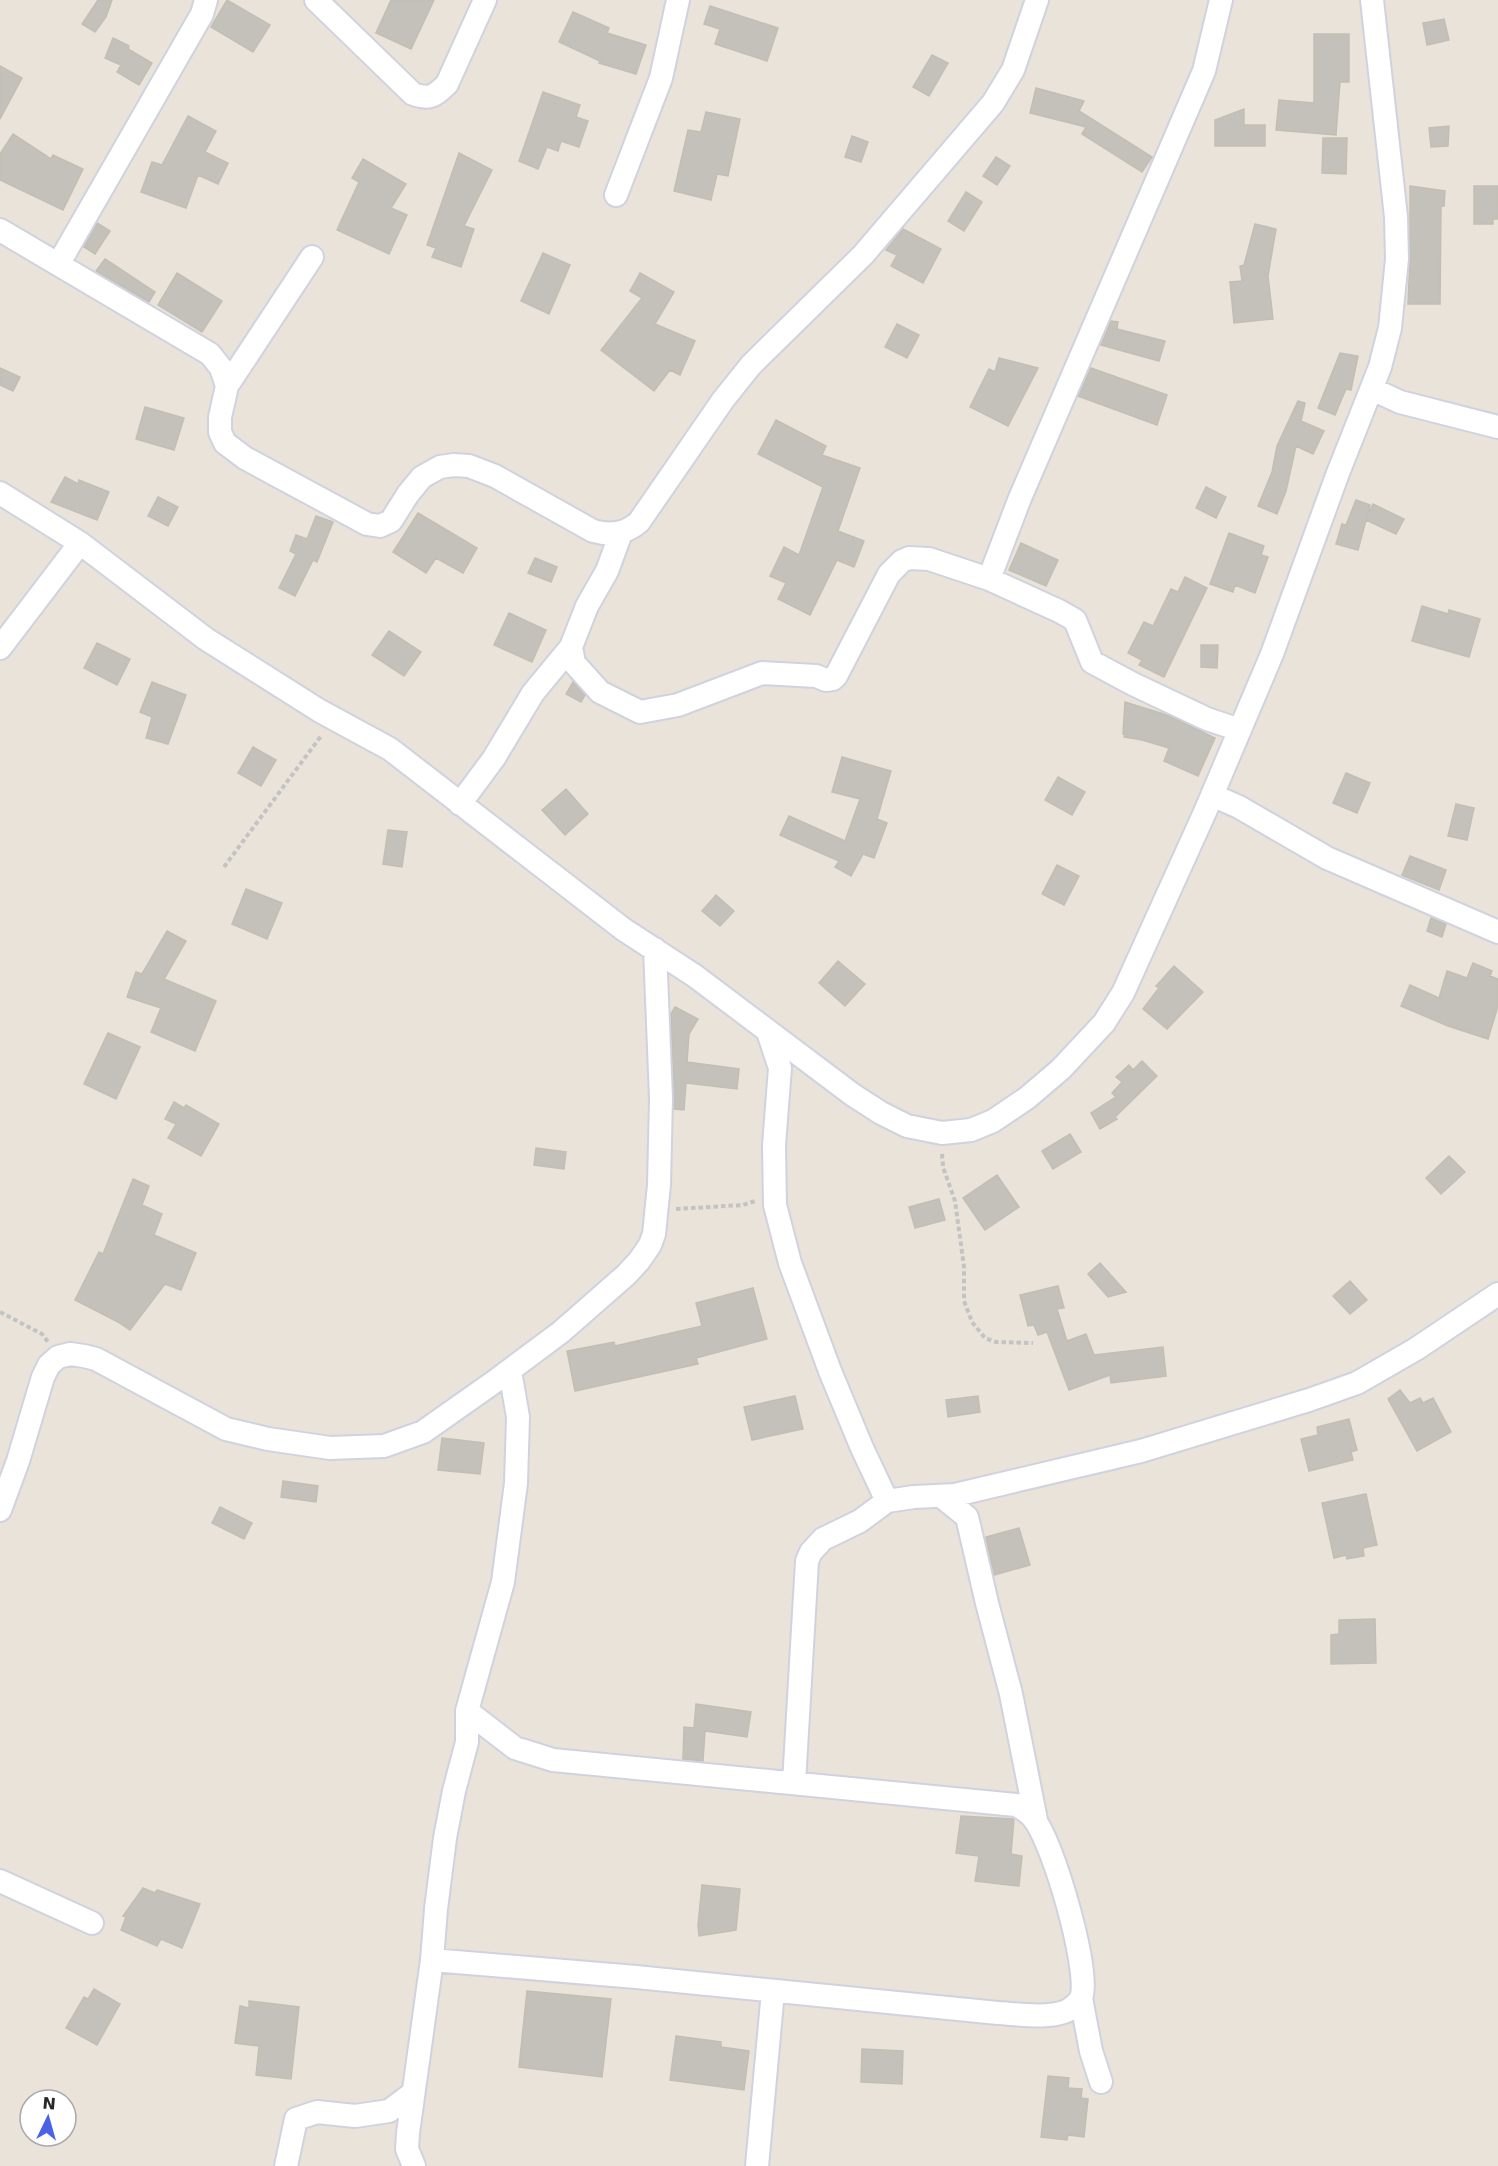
<svg xmlns="http://www.w3.org/2000/svg" width="1498" height="2166" viewBox="0 0 1498 2166" font-family="'DejaVu Sans',sans-serif">
  <rect width="100%" height="100%" fill="#e9e3da"/>
  <path fill="#c4c0ba" stroke="#c3beb4" stroke-width="1.5" d="M98,0H112L106,17L95,32L82,24Z
    M227,0L270,25L253,52L211,27Z
    M391,0H434L411,49L376,33Z
    M710,6L778,28L767,61L715,44L720,29L704,24Z
    M573,12L609,28L607,33L646,45L636,74L599,63L600,61L559,42Z
    M1444,19L1449,40L1427,45L1423,23Z
    M1314,34H1349V82H1340L1336,135L1276,130L1279,100L1314,103Z
    M113,38L129,46L128,49L152,63L139,85L117,72L121,65L105,58Z
    M932,55L948,63L929,96L913,87Z
    M0,66L22,78L0,119Z
    M1036,88L1084,101L1079,111L1152,157L1142,172L1082,134L1086,127L1030,113Z
    M543,92L580,105L576,117L588,121L579,147L561,141L558,151L547,147L538,169L519,161Z
    M1244,109V125H1265V146H1215V120Z
    M706,112L740,119L728,176L717,174L711,200L674,191L688,130L701,132Z
    M188,116L216,131L205,152L228,163L218,184L198,175L186,208L141,192L152,162L162,165Z
    M1449,126L1448,146L1431,147L1429,128Z
    M13,134L51,159L53,155L83,169L63,210L0,180V154Z
    M852,136L868,142L861,162L845,157Z
    M1323,138H1347L1346,174L1322,173Z
    M459,153L492,170L464,226L474,229L461,267L432,257L436,248L427,245Z
    M996,157L1010,166L997,185L983,176Z
    M363,159L406,184L391,208L407,215L389,254L337,230L359,182L352,178Z
    M1410,186L1445,191L1444,206H1441L1440,304H1408L1410,259Z
    M1474,186H1498V219H1493V224H1474Z
    M966,192L982,202L964,231L948,221Z
    M97,223L110,231L95,254L84,247Z
    M1255,224L1276,229L1268,276L1273,319L1234,323L1230,282L1242,281L1240,266L1244,265Z
    M903,229L941,249L923,283L891,266L897,255L886,250Z
    M543,253L570,265L549,314L521,301Z
    M105,259L155,292L149,302L96,271Z
    M177,273L222,301L202,332L158,305Z
    M640,273L674,292L655,324L695,341L680,375L670,370L654,391L601,350L642,298L630,291Z
    M1111,321L1118,322L1117,329L1165,341L1159,361L1101,345Z
    M897,324L919,335L907,358L885,347Z
    M1340,353L1358,356L1351,390L1346,389L1335,415L1318,408Z
    M999,358L1038,368L1008,426L970,407L989,369L995,372Z
    M0,368L20,377L13,391L0,385Z
    M1091,368L1167,395L1157,425L1078,396Z
    M1298,401L1305,403L1301,421L1324,431L1313,454L1296,446L1286,491L1277,514L1258,506L1272,472L1277,446Z
    M145,407L184,418L174,450L136,439Z
    M776,420L826,446L822,455L860,468L838,531L864,541L854,567L837,560L810,615L778,599L786,583L770,576L784,547L799,555L823,487L758,454Z
    M65,477L78,484L79,480L109,492L97,520L51,502Z
    M1206,487L1226,497L1216,518L1196,508Z
    M158,497L178,507L168,526L148,516Z
    M1356,500L1370,505L1367,516L1373,504L1404,519L1396,534L1366,520L1358,550L1336,544L1342,524L1346,525Z
    M418,513L477,548L463,573L436,558L426,573L393,552Z
    M316,516L333,522L317,562L313,560L295,596L279,588L296,554L290,551L296,535L307,539Z
    M1229,533L1264,546L1261,555L1268,557L1255,593L1235,585L1233,592L1210,584Z
    M1021,543L1058,560L1046,586L1009,570Z
    M535,558L557,567L551,582L528,573Z
    M1185,577L1207,588L1164,677L1139,665L1142,660L1128,653L1144,622L1153,626L1171,589L1178,592Z
    M1422,606L1448,614L1449,610L1480,619L1469,657L1412,641Z
    M509,613L546,630L532,662L494,645Z
    M389,631L421,652L404,676L372,655Z
    M97,643L130,659L117,685L84,668Z
    M1201,645H1218L1217,668L1201,667Z
    M152,682L186,695L168,744L146,738L152,717L140,712Z
    M573,682L585,695L581,702L566,694Z
    M1125,702L1170,716L1215,738L1198,776L1164,761L1169,748L1142,740L1124,737L1125,735L1123,734Z
    M253,747L276,760L261,786L238,773Z
    M842,757L891,771L877,819L887,823L874,858L863,854L851,876L835,867L839,861L780,835L789,816L845,841L860,799L832,792Z
    M1346,773L1370,783L1357,813L1333,803Z
    M1058,777L1085,792L1072,815L1045,800Z
    M566,789L588,814L565,835L542,810Z
    M1456,804L1474,808L1467,840L1448,836Z
    M388,830L407,832L402,867L383,864Z
    M1410,856L1446,870L1439,890L1402,875Z
    M1057,865L1079,876L1064,905L1042,894Z
    M246,889L282,903L267,939L232,924Z
    M716,895L734,911L720,926L702,911Z
    M1431,918L1446,924L1442,937L1427,931Z
    M167,931L186,941L164,979L216,1001L195,1051L151,1032L161,1008L127,997L136,972L142,974Z
    M838,961L865,984L845,1006L819,983Z
    M1473,963L1492,971L1490,976L1498,979V1006L1488,1039L1448,1026L1401,1006L1410,985L1439,998L1447,971L1467,978Z
    M1174,966L1203,992L1167,1029L1143,1009L1159,988L1156,986Z
    M675,1007L698,1019L689,1034L687,1062L739,1069L737,1089L686,1083L684,1110L674,1109L671,1014Z
    M108,1033L140,1047L116,1099L84,1084Z
    M1142,1061L1157,1076L1115,1117L1117,1119L1100,1129L1091,1113L1116,1097L1112,1093L1122,1082L1116,1077L1129,1065L1133,1070Z
    M174,1102L184,1108L186,1105L219,1124L201,1156L168,1138L176,1124L165,1119Z
    M1070,1134L1081,1152L1053,1169L1042,1151Z
    M536,1148L566,1152L564,1169L534,1165Z
    M1449,1156L1465,1172L1441,1194L1426,1178Z
    M997,1175L1019,1207L985,1230L963,1198Z
    M133,1179L149,1186L142,1205L162,1214L154,1235L196,1253L181,1290L165,1284L130,1330L118,1322L75,1300L99,1252L103,1254Z
    M939,1199L945,1220L915,1228L909,1207Z
    M1100,1263L1126,1292L1108,1297L1088,1274Z
    M1350,1281L1367,1300L1350,1314L1333,1296Z
    M1058,1286L1064,1308L1057,1309L1067,1341L1086,1334L1094,1355L1163,1347L1166,1376L1111,1383L1110,1375L1069,1390L1047,1332L1038,1335L1034,1325L1028,1326L1020,1295Z
    M753,1288L767,1339L696,1358L698,1364L575,1391L567,1351L614,1342L615,1346L702,1326L696,1303Z
    M1400,1390L1410,1403L1420,1398L1423,1403L1433,1398L1451,1432L1417,1451L1388,1399Z
    M795,1396L803,1429L752,1440L744,1407Z
    M978,1396L980,1412L948,1417L946,1400Z
    M1349,1419L1357,1450L1351,1452L1353,1460L1309,1471L1301,1439L1318,1435L1317,1427Z
    M442,1438L484,1443L480,1474L438,1470Z
    M283,1481L318,1486L316,1502L281,1497Z
    M1366,1494L1377,1545L1363,1548L1364,1556L1347,1559L1346,1555L1334,1558L1322,1503Z
    M220,1507L252,1523L244,1539L212,1523Z
    M1019,1528L1030,1565L994,1575L986,1537Z
    M1375,1619L1376,1663L1331,1664V1635L1339,1634V1620Z
    M696,1704L751,1712L747,1737L705,1731L703,1761L683,1759L684,1727L694,1728Z
    M961,1816L1014,1819L1011,1854L1022,1856L1019,1886L975,1881L979,1856L956,1853Z
    M702,1885L740,1889L736,1930L699,1936L698,1925Z
    M143,1888L155,1893L157,1890L200,1904L182,1948L161,1939L157,1946L121,1930L126,1917L123,1916Z
    M94,1989L120,2004L97,2045L66,2028L84,1997L88,1999Z
    M527,1991L611,1999L602,2077L519,2067Z
    M249,2001L299,2007L291,2079L256,2075L259,2046L235,2043L240,2006L249,2008Z
    M676,2036L721,2042V2047L749,2051L744,2090L670,2080Z
    M862,2049L903,2051L902,2084L861,2082Z
    M1048,2076L1069,2078L1068,2088L1082,2089L1081,2098L1088,2099L1084,2137L1068,2135L1067,2140L1041,2137Z"/>
  <g fill="none" stroke-linecap="round" stroke-linejoin="round">
    <defs>
      <path id="minor" d="M316,0L413,94C430,100 435,96 447,84L485,0
        M616,195L661,78L678,0
        M0,230L210,354L221,368L227,386L220,417V432L225,443L245,458L367,524L380,526L391,521L408,494L422,477L440,467L454,465L469,466L495,476L593,531C611,536 625,534 639,522L723,400L751,365L863,255L993,103L1013,70L1037,0
        M59,263L202,14L206,0
        M227,386L312,257
        M1372,389L1400,402L1498,427
        M0,493L80,543L206,639L320,711L390,749L623,929L695,976L853,1095L881,1113L907,1126L942,1133L971,1130L993,1121L1027,1098L1061,1069L1104,1023L1123,993L1205,812L1272,654L1338,473L1380,367L1390,328L1397,259L1396,217L1372,0
        M621,533L607,571L587,606L571,647L574,663L600,692L640,712L678,705L762,673L816,676L826,680L833,679L836,676L889,574L902,561L909,558L929,559L989,579L1059,611L1075,620L1092,662L1133,684L1207,719L1240,730
        M989,579L1020,498L1204,71L1221,0
        M0,648L80,543
        M1212,795L1239,807L1327,858L1498,932
        M460,804L494,758L533,693L571,647
        M768,1032L780,1068L774,1145L775,1205L790,1263L830,1371L862,1448L887,1501
        M941,1496L967,1517L987,1603L1011,1694L1036,1820
        M0,1510L18,1461L43,1377L49,1365L58,1357L70,1354L84,1356L96,1359L226,1429L268,1439L330,1448L384,1446L423,1432L494,1382L561,1332L626,1275L639,1261L650,1245L654,1234L659,1185L661,1098L655,949
        M794,1783L807,1561L811,1552L823,1539L860,1521L887,1501L914,1497L955,1495L1141,1451L1309,1400L1357,1383L1416,1349L1498,1294
        M0,1881L92,1923
        M432,1960L636,1977L998,2013C1018,2014 1059,2021 1074,2006C1078,2003 1081,2000 1082,1995C1088,1964 1054,1845 1034,1819C1029,1812 1023,1809 1016,1805L553,1760L515,1748L467,1711
        M1081,1998L1091,2051L1101,2082
        M286,2166L296,2119L317,2112L355,2116L389,2111L413,2093
        M414,2166L407,2149L408,2133L432,1960L436,1909L445,1838L454,1791L467,1742V1711L503,1582L516,1483L518,1417L510,1371
        M757,2166L773,1991"/>
    </defs>
    <use href="#minor" stroke="#d0d2df" stroke-width="26"/>
    <path stroke="#c3c3c3" stroke-width="4" stroke-dasharray="4.5 3" stroke-linecap="butt" d="M224,867L321,736
      M942,1154L943,1167L955,1201L964,1267V1301L972,1322L985,1338L996,1342L1033,1343
      M676,1209L743,1205L755,1201
      M0,1312L42,1334L48,1342"/>
    <use href="#minor" stroke="#fff" stroke-width="22"/>
  </g>
  <g transform="translate(48 2118) rotate(5)"><circle r="28" fill="#ffffff" stroke="#a9a9a9" stroke-width="1.5"/>
  <path d="M0-4.5L10 22L0 15L-10 22Z" fill="#4a62e6"/>
  <text y="-9" font-size="16" font-weight="bold" text-anchor="middle" fill="#272727">N</text>
  </g>
</svg>
